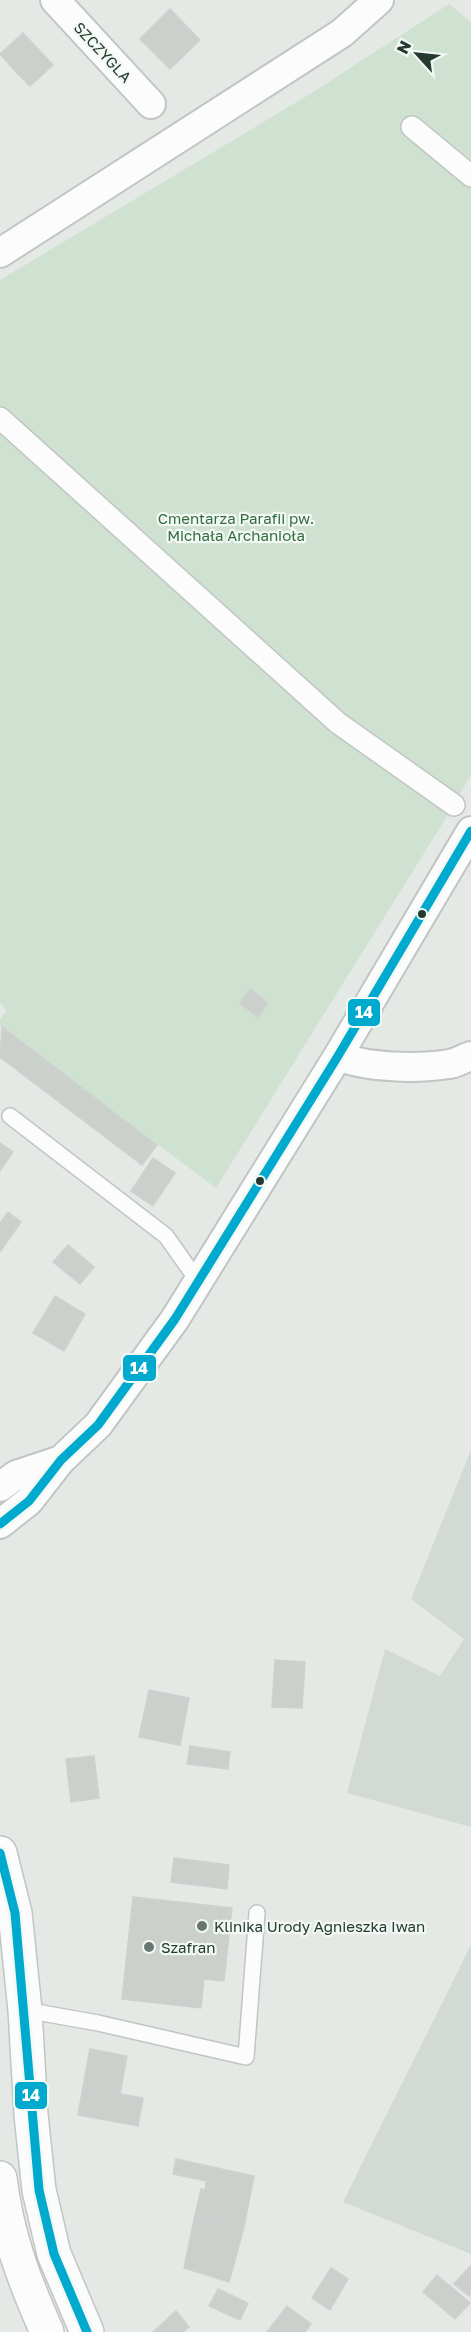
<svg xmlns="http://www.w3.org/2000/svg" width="471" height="2332" viewBox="0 0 471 2332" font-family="'Golos Text',sans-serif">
  <rect width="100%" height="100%" fill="#e4e9e6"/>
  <path fill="#d3dad5" d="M471,1450V1827L347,1793L385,1649L440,1676L464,1639L411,1599Z
    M471,1945V2254L343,2202Z"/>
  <path fill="#cfe1d1" d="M449,4L471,22V774L454,805L216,1188L0,1026V1019L7,1011L0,1003V280L310,94Z"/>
  <path fill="#cbd0cd" stroke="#cdd2cf" stroke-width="1.5" d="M170,9L200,40L170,69L140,39Z
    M23,33L40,51L16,72L0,54Z
    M40,51L53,65L30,86L16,72Z
    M250,989L268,1003L258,1017L240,1003Z
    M2,1027L157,1145L142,1165L0,1057Z
    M0,1143L13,1152L0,1171Z
    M153,1158L175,1173L153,1206L131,1191Z
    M8,1212L21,1222L0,1252V1223Z
    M68,1245L94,1267L80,1284L53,1262Z
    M55,1296L85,1314L64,1351L33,1333Z
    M275,1660L305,1662L302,1708L272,1707Z
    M149,1690L189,1698L180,1745L139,1737Z
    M190,1746L230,1752L228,1769L187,1764Z
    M94,1756L99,1798L71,1802L66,1759Z
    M174,1858L229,1865L227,1889L171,1882Z
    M133,1897L232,1908L224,1981L204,1979L201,2008L122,1999Z
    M90,2049L127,2056L120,2094L83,2087Z
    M83,2087L143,2098L138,2126L78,2115Z
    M176,2159L254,2176L244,2227L195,2215L201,2189L205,2190L206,2181L173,2174Z
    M195,2215L244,2227L229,2282L184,2268Z
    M471,2265V2293L469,2296L454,2284Z
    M331,2268L348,2279L330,2310L312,2298Z
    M437,2275L470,2303L455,2319L423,2292Z
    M218,2289L248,2303L240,2320L209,2306Z
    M287,2306L311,2324L305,2332H267Z
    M176,2311L189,2327L183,2332H153Z"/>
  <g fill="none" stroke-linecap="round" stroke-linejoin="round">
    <defs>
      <path id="service" d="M10,1116L166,1236L190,1270L201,1279
        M25,2010L98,2023L246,2057L257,1913"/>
      <path id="pedestrian" d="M412,127L471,176
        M0,418L338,723L454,805"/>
      <path id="minor" d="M55,0L151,104
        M0,253L342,33L379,0
        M338,1056C366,1068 419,1069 449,1064C457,1063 464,1058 471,1056
        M0,1487L16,1475L61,1460
        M0,1524L29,1501L61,1460L98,1425L175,1319L338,1056L471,831"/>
      <path id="secondary" d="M0,1853L15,1913L25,2010L31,2115L39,2190L54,2254L87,2332
        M0,2178C7,2236 24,2280 47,2332"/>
    </defs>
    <use href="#service" stroke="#c1c6c3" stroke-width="18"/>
    <use href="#pedestrian" stroke="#c1c6c3" stroke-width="24"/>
    <use href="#minor" stroke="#c1c6c3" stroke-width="32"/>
    <use href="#secondary" stroke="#c0c6c3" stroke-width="36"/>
    <use href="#service" stroke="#fbfcfb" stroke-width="15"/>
    <use href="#pedestrian" stroke="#fbfcfb" stroke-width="21"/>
    <use href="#minor" stroke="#fbfcfb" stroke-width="28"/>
    <use href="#secondary" stroke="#fbfcfb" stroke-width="33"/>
    <defs>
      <path id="bus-1" d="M0,1524L29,1501L61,1460L98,1425L175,1319L338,1056L471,831
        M0,1853L15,1913L39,2190L54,2254L87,2332"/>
    </defs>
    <use href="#bus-1" stroke="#f2f8f4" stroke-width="14"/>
    <use href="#bus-1" stroke="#00a9ce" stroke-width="9"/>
  </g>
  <g fill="#243a30" stroke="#f2f8f4" stroke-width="2">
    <circle cx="422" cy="914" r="5"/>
    <circle cx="260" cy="1181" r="5"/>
  </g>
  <g fill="#677770" stroke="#f2f8f4" stroke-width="2">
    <circle cx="202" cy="1926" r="6"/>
    <circle cx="149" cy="1947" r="6"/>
  </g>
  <g text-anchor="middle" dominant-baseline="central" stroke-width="4.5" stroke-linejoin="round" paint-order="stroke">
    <g font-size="15" fill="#243a30" stroke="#f2f8f4">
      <text transform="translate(103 52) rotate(47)">SZCZYGLA</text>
    </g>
    <g font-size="15" fill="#336d3e" stroke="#f2f8f4">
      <text x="236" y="518">Cmentarza Parafii pw.<tspan x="236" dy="17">Michała Archanioła</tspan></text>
    </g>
    <g font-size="15" fill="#243a30" stroke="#f2f8f4" text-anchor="start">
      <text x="214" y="1926">Klinika Urody Agnieszka Iwan</text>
      <text x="161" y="1947">Szafran</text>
    </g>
  </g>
  <g stroke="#f2f8f4" stroke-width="2">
    <rect x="347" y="998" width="34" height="29" rx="6" fill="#00a9ce"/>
    <rect x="122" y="1354" width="35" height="28" rx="6" fill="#00a9ce"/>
    <rect x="14" y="2081" width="34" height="29" rx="6" fill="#00a9ce"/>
  </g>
  <g font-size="16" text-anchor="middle" font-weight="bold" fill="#fff">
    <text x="364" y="1018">14</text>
    <text x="139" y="1374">14</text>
    <text x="31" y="2101">14</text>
  </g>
  <g transform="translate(417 54) rotate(297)" stroke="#f2f8f4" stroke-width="4.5" paint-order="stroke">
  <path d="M0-4.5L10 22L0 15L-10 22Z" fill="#243a30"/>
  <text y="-9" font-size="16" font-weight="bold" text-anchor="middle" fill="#243a30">N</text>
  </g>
</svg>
